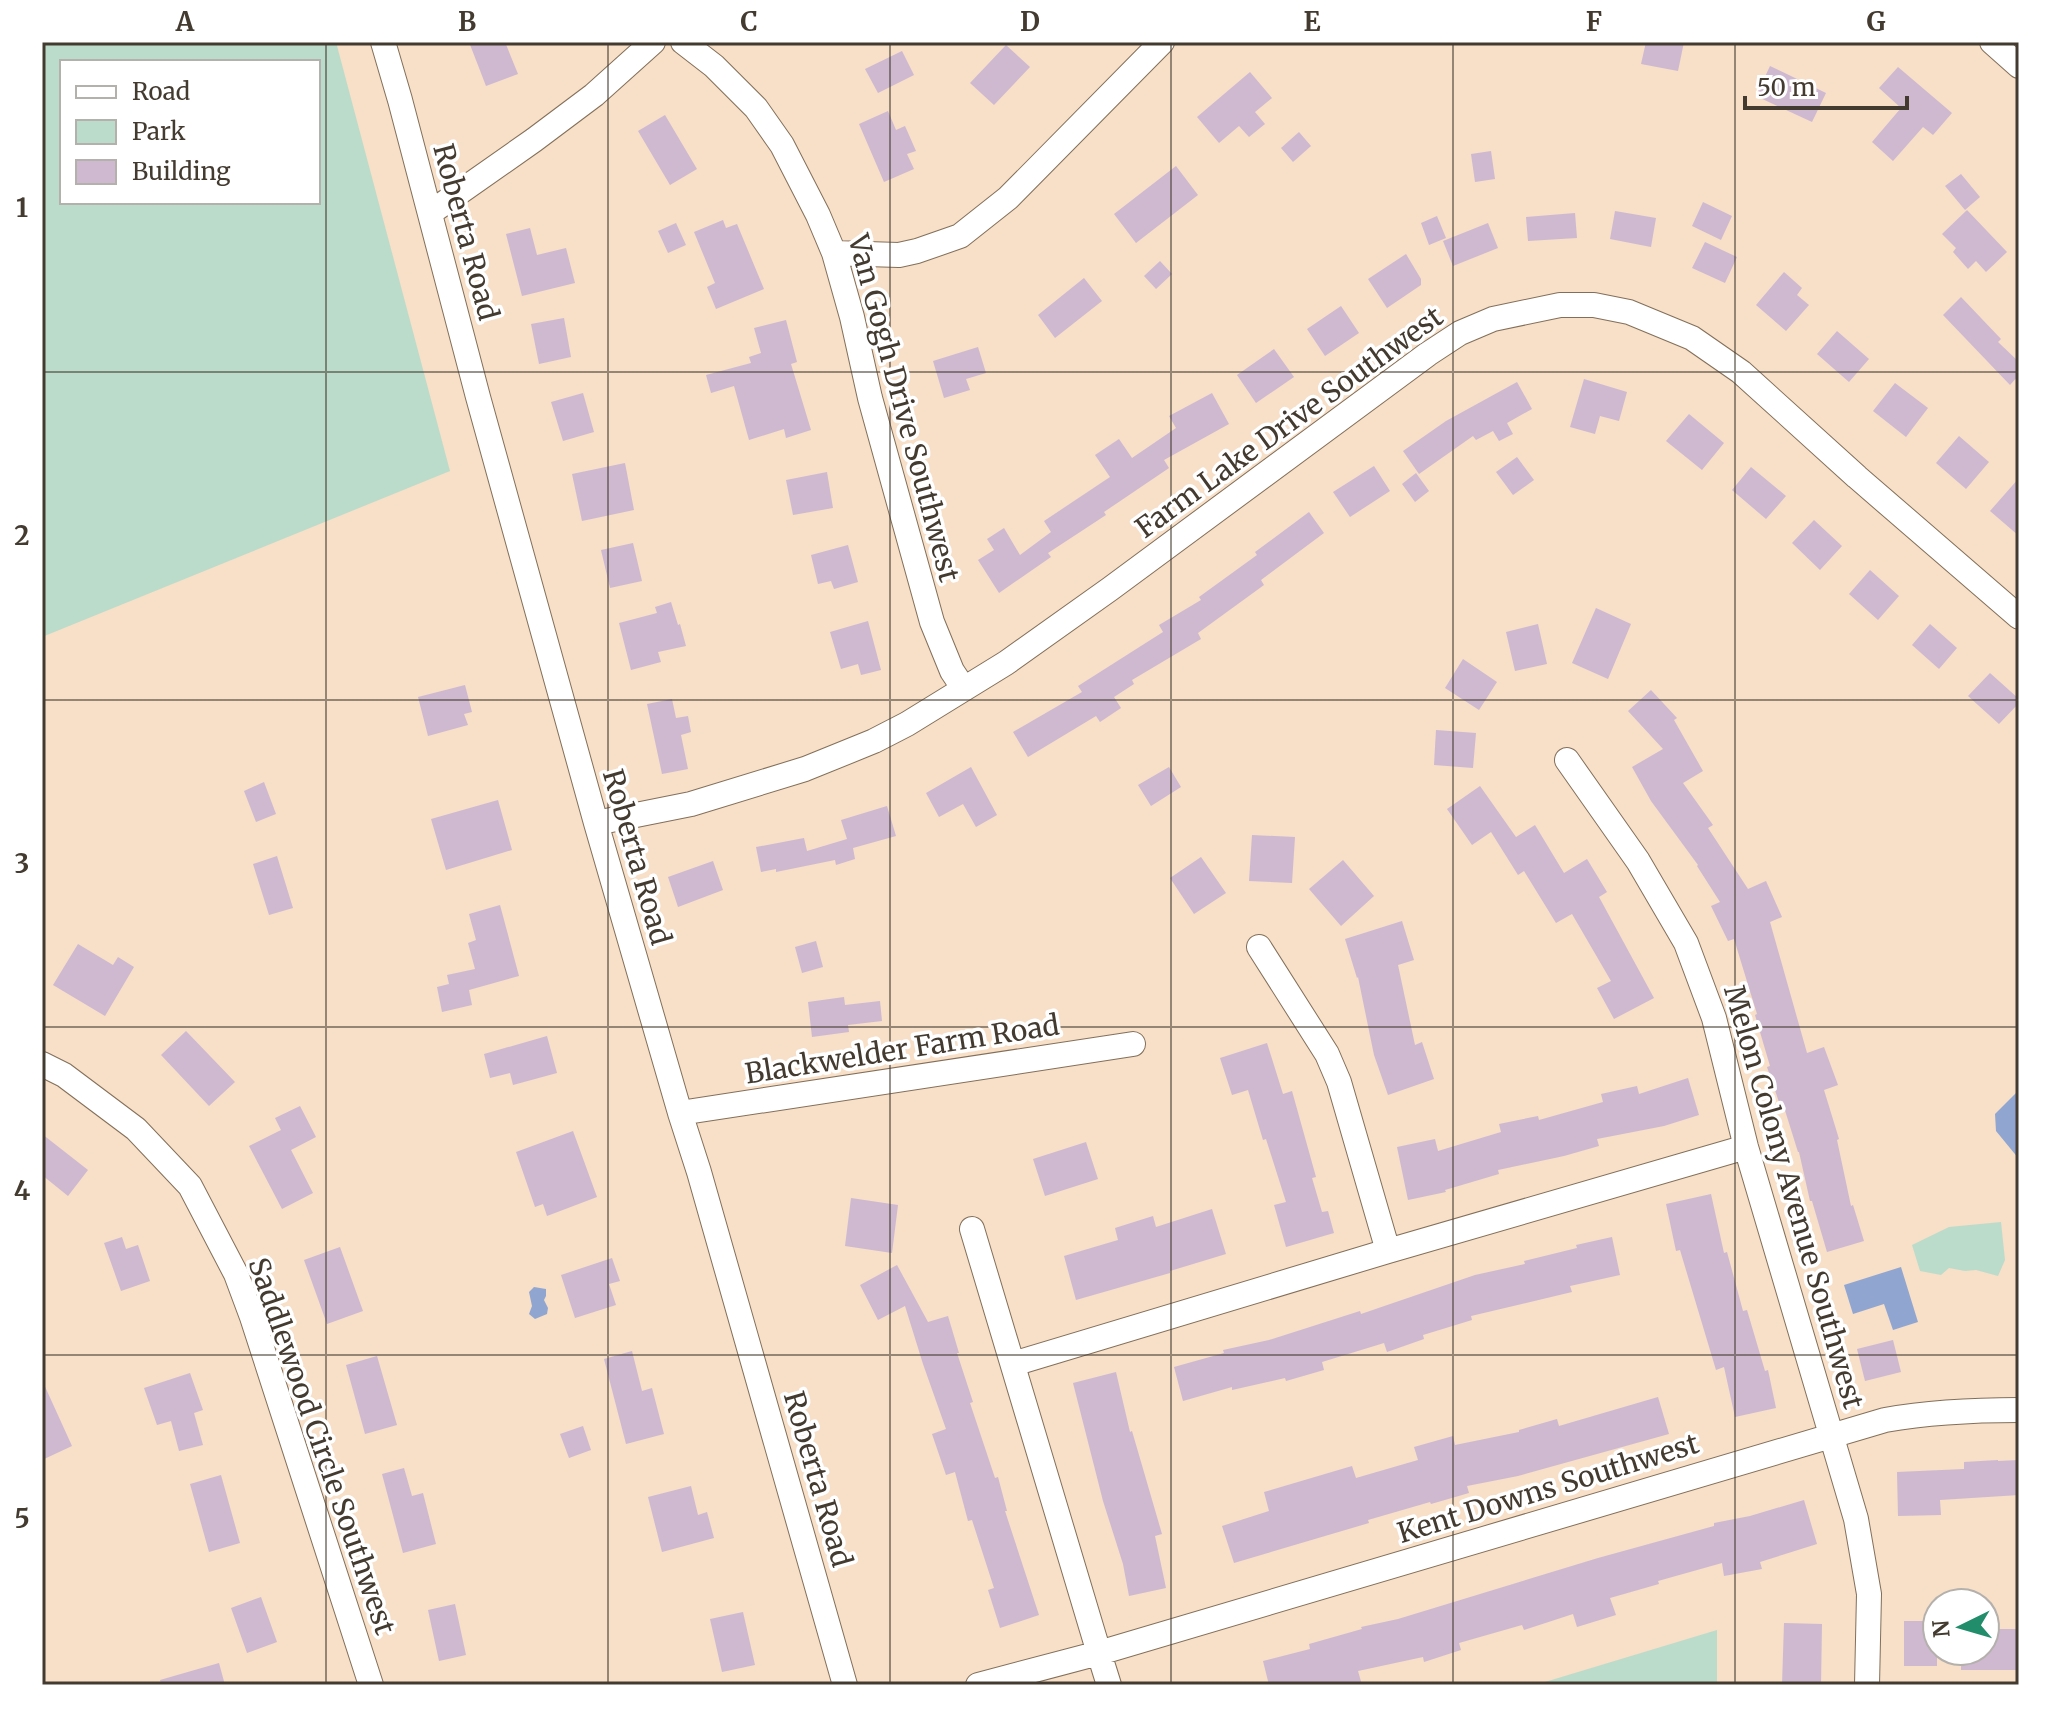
<svg xmlns="http://www.w3.org/2000/svg" width="2061" height="1727" viewBox="0 0 2061 1727" font-family="Merriweather,serif">
  <rect width="100%" height="100%" fill="#f7dfc8"/>
  <path fill="#bbdcca" fill-rule="evenodd" d="M42,42H336L450,471L42,637ZM62,62H318V202H62Z
    M2001,1222L2005,1260L1998,1276L1976,1270L1965,1271L1949,1268L1941,1275L1920,1271L1912,1245L1949,1227Z
    M1717,1630V1685H1535Z"/>
  <path fill="#90a6d1" d="M2019,1090V1159L1996,1131L1995,1114Z
    M1901,1267L1918,1322L1893,1330L1884,1304L1853,1314L1844,1285Z
    M534,1287L546,1289V1296L544,1300L548,1308L547,1314L535,1319L529,1314L532,1306L529,1292Z"/>
  <path fill="#ceb9d1" d="M469,42H505L518,74L486,86Z
    M1646,42H1684L1678,71L1641,64Z
    M1006,45L1030,67L994,105L970,83Z
    M902,51L914,75L878,93L865,69Z
    M1770,66L1826,93L1812,122L1756,96Z
    M1898,67L1952,113L1933,135L1923,127L1893,161L1872,142L1901,108L1879,88Z
    M1250,72L1272,98L1255,112L1265,124L1249,137L1239,126L1219,143L1197,117Z
    M888,111L896,130L905,126L916,151L907,154L914,169L884,182L859,124Z
    M665,115L697,169L670,185L638,131Z
    M1299,132L1311,146L1293,162L1281,148Z
    M1491,151L1495,179L1475,182L1471,154Z
    M1176,166L1198,195L1136,243L1114,214Z
    M1961,174L1980,197L1965,210L1945,186Z
    M1703,202L1732,216L1721,240L1692,226Z
    M1967,210L2007,252L1986,272L1976,261L1968,269L1953,252L1956,248L1942,234Z
    M1615,211L1656,218L1651,247L1610,239Z
    M1575,213L1577,238L1528,241L1526,217Z
    M1437,216L1446,238L1429,245L1421,223Z
    M723,220L726,228L737,224L764,289L716,309L707,287L715,283L694,232Z
    M676,223L686,245L668,253L658,231Z
    M1488,223L1498,248L1453,266L1443,241Z
    M530,228L537,255L566,248L575,283L522,296L506,234Z
    M1705,242L1737,257L1725,283L1692,268Z
    M1406,254L1421,279V285L1387,308L1368,279Z
    M1160,261L1172,274L1156,289L1144,276Z
    M1784,272L1802,288L1797,295L1809,305L1786,331L1756,305Z
    M1084,278L1102,301L1055,338L1038,315Z
    M1961,297L2001,339L1998,342L2019,362V375L2010,385L1943,315Z
    M1341,306L1359,333L1325,356L1307,329Z
    M564,318L571,357L539,364L531,324Z
    M786,320L797,362L791,364L811,430L786,438L784,429L749,440L734,386L711,393L706,375L751,363L749,357L761,353L754,328Z
    M1837,331L1869,359L1849,382L1817,354Z
    M978,347L986,373L966,379L970,390L944,398L933,361Z
    M1274,349L1294,377L1256,403L1237,375Z
    M1584,379L1627,392L1619,421L1600,416L1595,434L1570,427Z
    M1517,382L1532,409L1507,423L1513,434L1499,441L1493,431L1476,440L1473,436L1419,474L1403,451L1446,421Z
    M1895,383L1928,408L1906,437L1873,411Z
    M583,393L594,432L563,441L551,402Z
    M1212,393L1229,424L1164,460L1169,468L1104,512L1106,515L1048,553L1051,557L999,593L978,560L994,550L987,539L1004,528L1020,555L1051,532L1044,521L1110,477L1095,455L1119,439L1132,458L1176,428L1169,416Z
    M1689,414L1724,443L1702,470L1666,441Z
    M1959,436L1989,462L1966,489L1936,463Z
    M1517,457L1534,480L1513,495L1496,472Z
    M625,463L634,510L582,521L572,474Z
    M1374,466L1390,491L1350,517L1333,492Z
    M1751,467L1786,496L1766,519L1732,490Z
    M827,472L833,508L793,515L786,480Z
    M1416,473L1429,491L1415,502L1402,484Z
    M2019,478V536L1990,511Z
    M1309,512L1324,533L1261,580L1264,585L1198,633L1201,639L1132,680L1134,684L1114,697L1121,708L1100,722L1096,716L1028,757L1013,732L1082,692L1078,686L1163,632L1159,625L1201,600L1199,597L1257,555L1255,552Z
    M1814,520L1842,546L1820,570L1792,543Z
    M633,543L642,581L610,588L601,550Z
    M848,545L858,582L834,589L831,581L818,584L811,555Z
    M1870,570L1899,596L1878,620L1849,594Z
    M671,602L678,625L680,624L686,646L658,652L661,662L631,670L619,623L657,613L655,607Z
    M1596,608L1631,624L1608,679L1572,663Z
    M868,621L881,670L861,675L858,664L841,669L830,632Z
    M1538,624L1547,664L1515,671L1506,632Z
    M1930,624L1957,648L1939,669L1912,645Z
    M1463,659L1497,682L1479,710L1445,688Z
    M1990,673L2019,699V703L1999,724L1968,696Z
    M465,685L472,712L464,714L468,725L428,736L418,697Z
    M1651,690L1677,718L1674,720L1703,771L1683,783L1713,825L1708,828L1748,889L1766,881L1782,917L1770,922L1807,1053L1824,1047L1838,1085L1824,1090L1839,1139L1837,1140L1851,1206L1853,1205L1864,1241L1827,1252L1812,1201H1810L1799,1152H1798L1783,1104L1780,1105L1767,1067L1770,1066L1755,1015L1757,1014L1734,939L1728,941L1711,906L1720,902L1697,866L1698,865L1651,801L1632,767L1663,749L1628,711Z
    M672,699L676,718L688,716L691,732L681,735L688,769L662,774L647,704Z
    M1436,730L1476,733L1473,768L1434,765Z
    M971,767L997,815L976,827L963,804L939,817L926,793Z
    M1169,767L1181,787L1151,806L1138,785Z
    M264,782L276,814L256,822L244,791Z
    M1480,786L1516,837L1535,825L1564,873L1587,859L1607,892L1599,897L1654,998L1614,1019L1597,988L1611,981L1572,914L1556,923L1524,871L1518,875L1491,832L1472,845L1447,809Z
    M498,800L512,850L446,870L431,819Z
    M887,806L896,836L853,848L855,859L836,865L835,860L776,872V869L761,872L756,847L804,838L807,851L847,839L841,820Z
    M1252,835L1295,837L1292,883L1249,881Z
    M277,856L293,908L269,915L253,864Z
    M1201,857L1226,893L1194,914L1170,878Z
    M1343,860L1374,896L1341,926L1309,889Z
    M713,861L723,890L678,907L668,877Z
    M500,905L519,976L469,990L472,1005L442,1012L437,987L449,984L447,975L475,969L468,943L476,940L469,914Z
    M1402,921L1414,960L1398,965L1415,1045L1422,1042L1434,1079L1388,1095L1374,1055L1358,977L1357,978L1345,939Z
    M816,941L823,967L802,973L795,947Z
    M78,944L113,965L118,957L134,967L105,1016L53,985Z
    M844,997L845,1005L880,1001L882,1021L848,1025L849,1032L812,1037L808,1002Z
    M186,1031L235,1082L209,1106L161,1055Z
    M547,1036L557,1073L513,1085L510,1073L490,1078L484,1054Z
    M1267,1043L1283,1094L1292,1091L1316,1177L1312,1178L1322,1212L1328,1211L1334,1233L1286,1247L1274,1205L1286,1202L1266,1139L1263,1140L1248,1090L1232,1095L1220,1058Z
    M1688,1078L1699,1115L1664,1126L1597,1139L1599,1146L1564,1156L1498,1170L1499,1174L1445,1190L1446,1192L1408,1200L1397,1147L1435,1139L1438,1151L1501,1132L1499,1124L1538,1116L1539,1120L1603,1102L1601,1094L1637,1086L1639,1094Z
    M300,1106L316,1137L291,1150L313,1193L282,1209L249,1146L281,1130L275,1118Z
    M573,1131L597,1197L547,1216L543,1204L535,1207L516,1152Z
    M42,1134L88,1170L68,1196L42,1175Z
    M1086,1142L1098,1179L1045,1196L1033,1159Z
    M1711,1194L1724,1253L1727,1252L1743,1311L1747,1310L1765,1371L1768,1370L1776,1408L1735,1417L1724,1367L1716,1370L1680,1250L1676,1251L1666,1204Z
    M851,1198L898,1205L892,1253L845,1246Z
    M1212,1209L1226,1254L1170,1271V1273L1076,1300L1064,1256L1118,1240L1115,1228L1153,1216L1156,1227Z
    M122,1237L126,1249L138,1245L150,1281L121,1291L104,1243Z
    M1612,1237L1620,1275L1570,1286L1572,1292L1471,1316L1472,1320L1423,1335L1424,1339L1387,1352L1384,1343L1322,1362L1324,1370L1286,1381L1285,1378L1232,1390V1387L1183,1401L1174,1367L1224,1353L1223,1350L1269,1340L1360,1311L1361,1314L1475,1275L1525,1264L1524,1261L1577,1248L1576,1245Z
    M340,1247L363,1311L327,1324L304,1260Z
    M612,1258L620,1281L609,1284L616,1305L575,1318L561,1275Z
    M897,1265L928,1322L948,1316L959,1353H957L973,1402L970,1403L995,1478L998,1477L1007,1511H1005L1039,1615L1000,1628L988,1590L994,1588L972,1520L968,1521L955,1472L946,1475L932,1434L946,1429L923,1364L905,1306L878,1320L860,1285Z
    M1893,1340L1901,1372L1865,1381L1857,1349Z
    M632,1351L642,1391L652,1388L664,1434L626,1444L604,1359Z
    M377,1356L397,1425L365,1434L346,1365Z
    M1116,1372L1130,1432L1132,1431L1162,1534L1155,1536L1166,1588L1129,1596L1123,1564L1103,1501L1073,1383Z
    M190,1373L203,1410L194,1413L203,1445L179,1451L171,1421L157,1425L144,1388Z
    M42,1380L72,1446L42,1460Z
    M1658,1397L1669,1434L1518,1476L1467,1486L1469,1493L1431,1504L1430,1502L1368,1520L1369,1523L1234,1563L1222,1526L1269,1511L1264,1492L1352,1466L1356,1478L1418,1460L1414,1447L1453,1436L1455,1445L1519,1432V1430L1557,1419L1559,1426Z
    M583,1426L591,1450L569,1458L560,1434Z
    M1998,1460V1461L2019,1460V1495L1940,1500L1941,1515L1898,1516L1897,1472L1964,1469V1462Z
    M404,1468L412,1496L423,1493L436,1544L403,1553L382,1474Z
    M221,1475L240,1543L209,1552L190,1484Z
    M691,1486L698,1515L707,1512L714,1538L662,1552L648,1497Z
    M1804,1500L1817,1544L1760,1562L1762,1569L1724,1576L1722,1563L1658,1581L1659,1584L1610,1598L1616,1615L1577,1627L1573,1614L1524,1630L1522,1625L1459,1643L1461,1650L1424,1662L1423,1657L1358,1671L1362,1685H1269L1263,1661L1310,1649L1309,1644L1362,1629L1361,1627L1398,1619L1598,1558L1714,1526V1523L1750,1516Z
    M261,1597L277,1642L247,1653L231,1608Z
    M455,1604L466,1655L439,1661L428,1610Z
    M743,1612L755,1665L722,1672L710,1619Z
    M1904,1621H1937V1666H1904Z
    M1784,1623L1822,1624L1821,1685H1782Z
    M1985,1629H2019V1670H1961V1651H1985Z
    M219,1663L225,1685H161L160,1680Z"/>
  <g fill="none" stroke-linecap="round" stroke-linejoin="round">
    <defs>
      <path id="minor" d="M383,42L400,100L478,397L596,823L680,1113L699,1172L845,1685
        M683,42L714,66L756,108L782,145L818,215L834,253L852,317L870,398L932,622L952,671L964,689
        M1992,42L2019,66
        M430,213L534,140L594,95L653,42
        M834,253L899,255L917,251L960,236L1008,198L1162,42
        M1567,760L1638,861L1686,943L1714,1018L1746,1147L1856,1519L1869,1594L1867,1685
        M596,823L691,804L805,769L874,741L907,724L1006,663L1110,589L1428,354L1460,333L1493,319L1560,305H1594L1629,312L1692,338L1741,372L1857,477L2019,617
        M1259,947L1327,1054L1339,1082L1388,1251
        M42,1064L64,1075L136,1129L190,1186L236,1274L252,1317L371,1685
        M680,1113L1133,1044
        M972,1229L1099,1653L1885,1420C1930,1412 1974,1410 2019,1410
        M1013,1364L1388,1251L1746,1147
        M978,1685L1099,1653L1109,1685"/>
    </defs>
    <use href="#minor" stroke="#836f59" stroke-width="26"/>
    <use href="#minor" stroke="#fff" stroke-width="24"/>
  </g>
  <path fill="none" stroke="#433a30" stroke-width="2" stroke-opacity="0.55" d="M326,42V1685M608,42V1685M890,42V1685M1171,42V1685M1453,42V1685M1735,42V1685M42,372H2019M42,700H2019M42,1027H2019M42,1355H2019"/>
  <g text-anchor="middle" dominant-baseline="central" stroke-width="7" stroke-linejoin="round" paint-order="stroke">
    <g font-size="28" fill="#433a30" stroke="#fff">
      <text transform="translate(466 232) rotate(75)">Roberta Road</text>
      <text transform="translate(904 408) rotate(75)">Van Gogh Drive Southwest</text>
      <text transform="translate(1289 422) rotate(-36)">Farm Lake Drive Southwest</text>
      <text transform="translate(637 857) rotate(74)">Roberta Road</text>
      <text transform="translate(902 1049) rotate(-9)">Blackwelder Farm Road</text>
      <text transform="translate(1794 1197) rotate(74)">Melon Colony Avenue Southwest</text>
      <text transform="translate(322 1446) rotate(71)">Saddlewood Circle Southwest</text>
      <text transform="translate(818 1479) rotate(74)">Roberta Road</text>
      <text transform="translate(1548 1488) rotate(-17)">Kent Downs Southwest</text>
    </g>
  </g>
  <rect width="2061" height="1727" fill="none" stroke="#ffffff" stroke-width="88"/>
  <rect x="60" y="60" width="260" height="144" fill="#ffffff" stroke="#b4b0ac" stroke-width="2"/>
  <rect x="76" y="86" width="40" height="12" fill="#ffffff" stroke="#b4b0ac" stroke-width="2"/>
  <text x="132" y="100" font-size="24" fill="#433a30">Road</text>
  <rect x="76" y="120" width="40" height="24" fill="#bbdcca" stroke="#b4b0ac" stroke-width="2"/>
  <text x="132" y="140" font-size="24" fill="#433a30">Park</text>
  <rect x="76" y="160" width="40" height="24" fill="#ceb9d1" stroke="#b4b0ac" stroke-width="2"/>
  <text x="132" y="180" font-size="24" fill="#433a30">Building</text>
  <g transform="translate(1961 1627) rotate(265)"><circle r="38" fill="#ffffff" stroke="#b4b0ac" stroke-width="2"/>
  <path d="M0-6L14 30L0 20L-14 30Z" fill="#228d6b"/>
  <text y="-12" font-size="22" font-weight="bold" text-anchor="middle" fill="#433a30">N</text>
  </g>
  <path d="M1745 96v12h162v-12" fill="none" stroke="#433a30" stroke-width="4"/>
  <text x="1757" y="96" font-size="24" fill="#433a30" stroke="#ffffff" stroke-width="6" paint-order="stroke">50 m</text>
  <rect x="44" y="44" width="1973" height="1639" fill="none" stroke="#433a30" stroke-width="3"/>
  <g font-size="26" text-anchor="middle" font-weight="bold" fill="#433a30">
    <text x="185" y="31">A</text>
    <text x="467" y="31">B</text>
    <text x="749" y="31">C</text>
    <text x="1030" y="31">D</text>
    <text x="1312" y="31">E</text>
    <text x="1594" y="31">F</text>
    <text x="1876" y="31">G</text>
    <text x="22" y="217">1</text>
    <text x="22" y="545">2</text>
    <text x="22" y="873">3</text>
    <text x="22" y="1200">4</text>
    <text x="22" y="1528">5</text>
  </g>
</svg>
